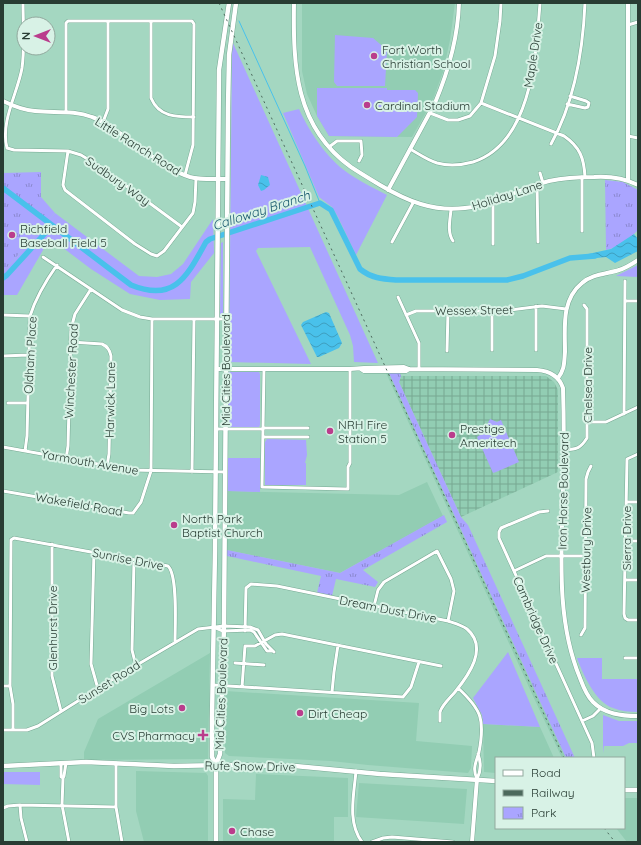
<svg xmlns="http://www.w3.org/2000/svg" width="641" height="845" viewBox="0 0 641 845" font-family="Quicksand,sans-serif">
  <defs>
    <pattern id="industrial-grid" width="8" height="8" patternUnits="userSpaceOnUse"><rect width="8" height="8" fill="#92cdb3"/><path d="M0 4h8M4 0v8" fill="none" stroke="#77a892"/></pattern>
    <pattern id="park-tufts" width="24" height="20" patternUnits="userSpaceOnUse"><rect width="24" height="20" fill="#aaa5ff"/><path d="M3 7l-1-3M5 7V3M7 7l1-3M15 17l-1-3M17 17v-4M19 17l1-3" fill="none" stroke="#8a88cf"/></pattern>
    <pattern id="water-waves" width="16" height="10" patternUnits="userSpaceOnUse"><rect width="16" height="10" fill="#49c1eb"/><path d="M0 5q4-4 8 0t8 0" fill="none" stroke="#3d9ebf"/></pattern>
  </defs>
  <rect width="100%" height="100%" fill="#a4d7c1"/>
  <path fill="#92cdb3" d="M302,3H455L450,40L443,72L432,102L412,137L329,136L317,116L307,94L302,71Z
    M386,373H389L566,758H562L533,696Z
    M427,482L443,516L340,573L227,550V491L399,495Z
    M210,653L208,759L84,760V752L98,719Z
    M225,691L419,703L416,741L472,746L471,768L468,773L368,765L331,761L229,756L225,753Z
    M483,724L540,727L554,758H496V773L484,772Z
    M136,771L206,773L208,776V842H144L136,811Z
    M256,774L348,778V817H334V842H223V799L255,800Z
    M359,783L467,789L464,824L356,817Z
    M624,798H638V842H627L616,828H624Z"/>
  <path fill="url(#industrial-grid)" d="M401,376H546L554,382L558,390V472L461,517L399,382Z"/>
  <path fill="#aaa5ff" d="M335,35L373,38L387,50L385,86H337L334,82Z
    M233,43L378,363L354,362L353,346L350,335L310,247L258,248L256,251L311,364L229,362L232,53Z
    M317,88H387V90H415L418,93L417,117L397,137L329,136L317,116Z
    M299,109C311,135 329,162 354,177C365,184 376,189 387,195L356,255L338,217L332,207L319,197L283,113Z
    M55,213L139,276L157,277L171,274L183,264L213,219L214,253L191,282L190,299L160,300L130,294L91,269L50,238L17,295H3V272Z
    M223,242V315H220L221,243Z
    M638,265V277L616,276Z
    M228,372H259L260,374V425L259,427H230L227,426Z
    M490,419L497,422L501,420L519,462L496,472L493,473L477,437L483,433Z
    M267,439L306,440L307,455L305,463H306V485H265V442Z
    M227,458H260V492L227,491Z
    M508,652L540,727L483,724L482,715L473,698Z
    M577,658H602V679H638V712C629,712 621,711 613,708C595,702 583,674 577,658Z
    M603,715L619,721H638V743H629L623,746H604L603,753Z
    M3,772H40V785L3,784Z"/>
  <path fill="url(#park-tufts)" d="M41,172V197L55,213L3,272V173Z
    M605,180L623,182L638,190V230C631,238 617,248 606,250Z
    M389,373H400L401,376L399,382L461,517L468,525L575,758H566Z
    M444,515L447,522L363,570L378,582L375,587L336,579L332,596L317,593L321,576L227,556V550L340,573Z"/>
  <path fill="url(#water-waves)" d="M261,175L268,177L270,185L264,190L261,191L258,185Z
    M634,234L638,239V251L615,263L606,257L588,259V254L611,249Z
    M326,312L329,313L342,343L339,348L319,357H317L301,325L303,322Z"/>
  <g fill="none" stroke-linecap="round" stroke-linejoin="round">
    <path stroke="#49c1eb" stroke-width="1" d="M239,21L305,166L320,203"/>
    <path stroke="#49c1eb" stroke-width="5.5" d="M3,188L131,285C175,303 187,276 206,242L210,239L320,203L331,210L360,269C371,278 382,279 396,280H507L523,276L570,258L595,256
      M3,278L7,275L48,230L56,229"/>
    <defs>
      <path id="minor" d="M23,3C23,24 25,47 22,68C18,92 0,122 7,148L14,150L68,151L81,155L102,168L182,227
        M151,21V98C159,117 176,117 194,117
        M628,25L638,22
        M481,103L564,136C580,147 584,158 585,177
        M567,104L585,108L588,107L589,103L586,101L570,96
        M66,112V23L68,21H192L194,24L193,145L185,175
        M430,113L448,120H458L470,116L481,103L495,56L500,21L501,3
        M103,122L108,109V21
        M628,136L638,138
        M551,144C574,103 583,49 585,3
        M329,147L337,141H361L362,155L359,161
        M410,149C419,154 427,160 437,163C448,166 462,165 473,162C532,143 536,54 540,3
        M68,151L63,185L65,190L135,244L151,254L157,256L164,251L193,213L195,202L196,178
        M540,173L543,183
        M537,185L538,242
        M493,201V244
        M451,210C450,220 447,232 453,241
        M582,231V177
        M392,242L413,203
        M43,257L122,310L140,317L152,319H225
        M398,297L419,343V369
        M625,301H638
        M3,315L30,316
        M406,315L416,311H502L542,306L566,309
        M71,342L102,344C107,346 110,351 111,356L109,454L107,466
        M492,350V311
        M536,350V306
        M447,351L448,311
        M3,356L28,355
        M264,369L262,487L347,489H348V467L350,463V369
        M8,403H27
        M624,414L625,281
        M587,422H606L638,407
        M264,428H308
        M216,429H263
        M263,437H308
        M3,447L131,470L225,472
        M564,450C577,449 580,449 587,438V309L584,305
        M25,451L27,436L30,316C36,297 45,282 57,265
        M638,454L627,459L624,614L625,618L628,620H638
        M66,459L68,446L71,329L75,314L91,289
        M192,472L194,319
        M3,491L129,513H133L141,502L151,471L152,319
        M626,502H638
        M548,511L539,512L501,528L499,532V538L582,721L592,743L594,758
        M626,541H638
        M52,544V676L61,711
        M94,551L91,664L98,689
        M134,560L132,650L136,666
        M514,571L546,556H586
        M625,580H638
        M374,606L378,590L384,582L437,551L451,579L454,591L448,621
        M216,628L223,631L250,630L254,632L267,651H273
        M245,631L246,588L251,584L277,586L448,621C454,623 462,625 467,629C489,648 468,676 455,692C450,698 442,705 440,712C440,715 440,718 440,721
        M581,635L585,628L586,479L588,472L591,466
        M625,658H638
        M235,663L264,665
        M213,685L403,697L411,687L419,662
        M3,686H10
        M242,687L245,646H255L275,635L282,634L441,666
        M458,688C482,710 485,720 479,752C476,763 472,768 477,779
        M332,692L334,672L338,645
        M582,721L593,716L601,708
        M3,730H27L38,726L113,679L198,629L224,626L250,627L258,630L266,644L274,652
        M13,730V704L10,686L11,540L14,538L168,566C178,575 175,627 175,642
        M61,763V777L63,778
        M66,763L64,776L63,778L62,805L69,842
        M116,763V807L122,842
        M356,771C354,795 347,822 362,842
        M477,779C481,771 481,762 478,754
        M20,805L21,818L27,842
        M3,808L8,806L20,805L116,807
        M372,842L383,838L392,837L453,842"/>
      <path id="tertiary" d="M294,3C293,66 295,127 351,167C360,173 370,179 380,185C407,201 433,212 465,208C494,205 520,188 549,181C563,178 579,177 594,177C610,176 624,178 638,185
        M3,101C13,106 24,110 35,111C54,113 74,110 92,117C102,120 112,128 121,134C143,148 164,169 190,177C201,180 215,179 226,179
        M628,180V3
        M388,190L435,103C448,72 458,38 459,3
        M217,369H350L364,368L404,367L409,369L537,370C550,371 559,376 563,388C564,420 564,453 563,485C562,549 555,618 580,678C583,686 586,695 593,702C605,714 621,716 638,716
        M361,369L364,371H406L409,369
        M558,378C565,369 564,362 565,352C565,328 561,300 582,283C592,274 607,274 619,270C626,268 632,264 638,260
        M472,842L477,779"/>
      <path id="secondary" d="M216,765L212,757V719L215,550L219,70L229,3
        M3,766L86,762L174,766L225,765L295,766L380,774L496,781
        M624,790H638
        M216,842V765L220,754L224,626L228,108L229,55L236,3"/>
    </defs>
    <use href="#minor" stroke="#77a893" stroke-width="4"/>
    <use href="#tertiary" stroke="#77a893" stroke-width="5"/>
    <use href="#secondary" stroke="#77a893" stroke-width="5.5"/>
    <use href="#minor" stroke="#fff" stroke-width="3"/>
    <use href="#tertiary" stroke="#fff" stroke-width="4"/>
    <use href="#secondary" stroke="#fff" stroke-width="4.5"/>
    <path stroke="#4c695c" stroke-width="1" stroke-dasharray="2 4" stroke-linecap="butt" d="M219,3L564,758
      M604,828L615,842"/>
  </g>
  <g fill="#ba3d8c" stroke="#d8f2e6" stroke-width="1.5">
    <circle cx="374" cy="56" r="4"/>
    <circle cx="367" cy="105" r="4"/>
    <circle cx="12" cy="235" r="4"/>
    <circle cx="330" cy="431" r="4"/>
    <circle cx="452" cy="435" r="4"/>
    <circle cx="174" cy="525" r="4"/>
    <circle cx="182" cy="708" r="4"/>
    <circle cx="300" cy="713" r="4"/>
    <path d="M201 729h4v4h4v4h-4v4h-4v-4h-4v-4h4z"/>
    <circle cx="232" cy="831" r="4"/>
  </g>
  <g text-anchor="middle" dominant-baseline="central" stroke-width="4" stroke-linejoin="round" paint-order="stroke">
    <g font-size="12" fill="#283c33" stroke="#d8f2e6" text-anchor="start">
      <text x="382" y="49">Fort Worth<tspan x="382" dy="14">Christian School</tspan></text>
      <text x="375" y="105">Cardinal Stadium</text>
      <text x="20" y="228">Richfield<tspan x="20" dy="14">Baseball Field 5</tspan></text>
      <text x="338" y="424">NRH Fire<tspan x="338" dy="14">Station 5</tspan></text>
      <text x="460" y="428">Prestige<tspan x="460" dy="14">Ameritech</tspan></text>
      <text x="182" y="518">North Park<tspan x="182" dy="14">Baptist Church</tspan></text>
      <text x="174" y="708" text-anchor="end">Big Lots</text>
      <text x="308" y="713">Dirt Cheap</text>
      <text x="195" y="735" text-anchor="end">CVS Pharmacy</text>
      <text x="240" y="831">Chase</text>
    </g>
    <g font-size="12" fill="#283c33" stroke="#d8f2e6">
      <text transform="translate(533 55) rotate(-81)">Maple Drive</text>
      <text transform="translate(138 146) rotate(32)">Little Ranch Road</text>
      <text transform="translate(118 181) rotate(35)">Sudbury Way</text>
      <text transform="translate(507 195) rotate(-18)">Holiday Lane</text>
      <text transform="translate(474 310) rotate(-1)">Wessex Street</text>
      <text transform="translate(30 355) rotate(-87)">Oldham Place</text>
      <text transform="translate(225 370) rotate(-90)">Mid Cities Boulevard</text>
      <text transform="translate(71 371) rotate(-87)">Winchester Road</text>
      <text transform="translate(587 385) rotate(-90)">Chelsea Drive</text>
      <text transform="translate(110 400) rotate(-89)">Harwick Lane</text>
      <text transform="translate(90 462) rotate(10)">Yarmouth Avenue</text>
      <text transform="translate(563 491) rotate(-89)">Iron Horse Boulevard</text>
      <text transform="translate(79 504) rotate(10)">Wakefield Road</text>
      <text transform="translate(626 538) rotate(-90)">Sierra Drive</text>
      <text transform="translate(586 550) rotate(-89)">Westbury Drive</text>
      <text transform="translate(128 559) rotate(11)">Sunrise Drive</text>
      <text transform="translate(388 609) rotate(11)">Dream Dust Drive</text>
      <text transform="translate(536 620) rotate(66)">Cambridge Drive</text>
      <text transform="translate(52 628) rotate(-90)">Glenhurst Drive</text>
      <text transform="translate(109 682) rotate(-32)">Sunset Road</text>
      <text transform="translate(221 694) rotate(-88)">Mid Cities Boulevard</text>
      <text transform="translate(250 766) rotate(1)">Rufe Snow Drive</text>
    </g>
    <g font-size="13" font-style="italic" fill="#14556b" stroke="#d8f2e6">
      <text transform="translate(261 210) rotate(-18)">Calloway Branch</text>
    </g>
  </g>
  <rect width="641" height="845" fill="none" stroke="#283c33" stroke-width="8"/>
  <rect x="495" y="757" width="130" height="72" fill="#d8f2e6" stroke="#92a99e"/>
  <rect x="503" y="770" width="20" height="6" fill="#ffffff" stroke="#92a99e"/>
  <text x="531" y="777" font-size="12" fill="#283c33">Road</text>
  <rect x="503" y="790" width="20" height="6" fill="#4c695c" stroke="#92a99e"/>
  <text x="531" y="797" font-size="12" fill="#283c33">Railway</text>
  <rect x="503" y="807" width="20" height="12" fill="url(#park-tufts)" stroke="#92a99e"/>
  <text x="531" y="817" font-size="12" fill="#283c33">Park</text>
  <g transform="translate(36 36) rotate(270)"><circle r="19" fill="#d8f2e6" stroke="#92a99e"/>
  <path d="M0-3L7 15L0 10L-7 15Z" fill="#ba3d8c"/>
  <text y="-6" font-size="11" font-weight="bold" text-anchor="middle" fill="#283c33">N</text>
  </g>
</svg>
